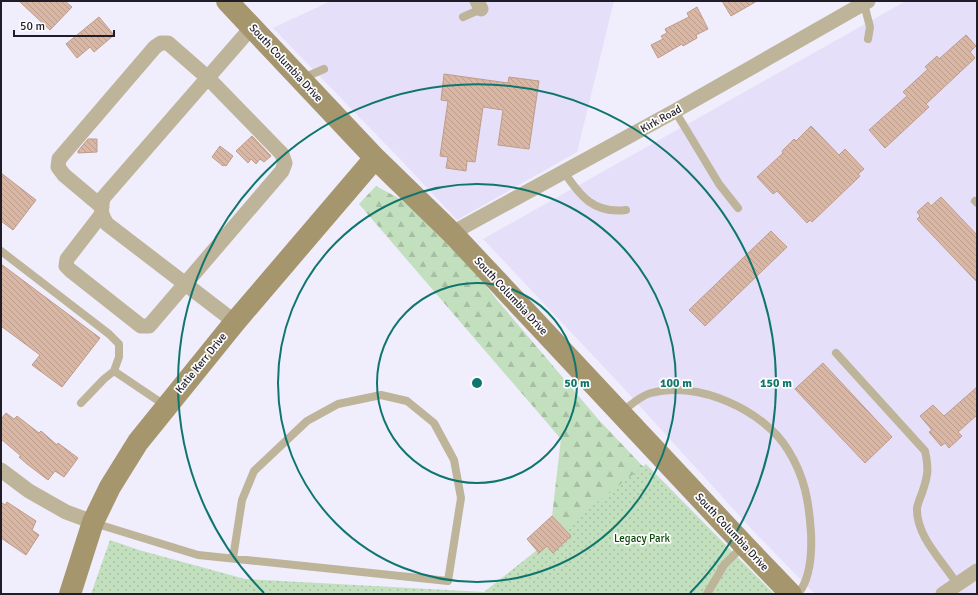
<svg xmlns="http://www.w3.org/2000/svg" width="978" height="595" viewBox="0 0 978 595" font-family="Signika,sans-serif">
  <defs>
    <pattern id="forest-firs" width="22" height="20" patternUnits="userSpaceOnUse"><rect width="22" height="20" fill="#c2dfbe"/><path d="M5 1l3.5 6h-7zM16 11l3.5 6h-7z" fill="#a6bfa3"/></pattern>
    <pattern id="park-dots" width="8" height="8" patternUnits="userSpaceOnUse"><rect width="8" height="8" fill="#c2dfbe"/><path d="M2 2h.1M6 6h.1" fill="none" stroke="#a6bfa3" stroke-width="1.8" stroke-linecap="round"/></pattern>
    <pattern id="building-back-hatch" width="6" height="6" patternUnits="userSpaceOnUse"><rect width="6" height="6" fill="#dab7a4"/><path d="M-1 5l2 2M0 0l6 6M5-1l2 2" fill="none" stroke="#bb9d8d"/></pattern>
  </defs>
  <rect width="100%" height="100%" fill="#f0edfc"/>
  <path fill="#e5dff9" d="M331,1H614L577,152L457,220L400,159L273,28Z
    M906,1H977V594H815L757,535L617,381L483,239Z"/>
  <path fill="url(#forest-firs)" d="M376,186L404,201L455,246L497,300L598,419L724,552L572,528L564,529L552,516L561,439L359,204Z"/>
  <path fill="url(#park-dots)" d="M646,464L774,594H91L110,540L139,550L245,579L484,592Z"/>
  <path fill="url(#building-back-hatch)" stroke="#bf9c8a" d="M19,1H65L72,7L50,30Z
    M722,1H757L731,16Z
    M697,7L708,29L696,35L697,38L683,46L682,44L658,58L651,45L663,39L661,36L667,33L665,29L689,17L687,13Z
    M99,17L114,35L94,52L90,47L77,58L66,44Z
    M966,35L976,46L970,52L975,58L926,104L929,107L885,148L869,130L907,96L903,92L928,69L925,67L937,56L939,59Z
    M444,74L508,83L509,77L539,81L529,149L498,145L503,110L483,107L475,162L467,161L466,171L446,168L448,157L440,156L448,101L441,100Z
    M811,126L839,155L845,149L864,169L858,174L860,176L812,222L810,220L807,223L777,191L773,194L757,177L783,153L782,151L794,139L796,141Z
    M252,136L271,156L264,162L260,159L256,164L251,159L248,163L236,151Z
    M88,139H97V152L78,153V151Z
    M220,146L233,156L226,166L224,165L223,166L212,157Z
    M1,173L36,200L13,230L1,221Z
    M941,197L977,235V282L917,219L920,216L917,212L928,202L931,206Z
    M771,231L787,247L705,326L689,310Z
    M1,264L100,338L62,387L32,365L40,355L1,326Z
    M823,363L892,437L865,463L795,389Z
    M977,387V415L958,432L962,436L949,448L945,443L941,446L929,432L932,430L920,416L933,405L944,416Z
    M6,413L14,419L17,416L39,433L41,431L57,445L58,443L78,458L64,477L55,471L48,480L27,464L19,457L21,456L1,439V419Z
    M1,502L5,505L7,502L36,521L32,530L39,535L26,555L1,538Z
    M552,516L571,536L553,553L547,546L539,553L527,539Z"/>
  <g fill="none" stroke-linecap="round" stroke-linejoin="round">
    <path stroke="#bdb499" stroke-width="8" d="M864,4L870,27L868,39
      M463,17L481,9
      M303,78L324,69
      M675,111L719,184L738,208
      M564,172C580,196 594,214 626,210
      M975,201L977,203
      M1,251L109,334L119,344V357L114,371L166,406
      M836,353L925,451C929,469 928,476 922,493C920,498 918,503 917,508C916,537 943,561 957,584
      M81,403L104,379L114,371
      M621,413C629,406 640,396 651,393C697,380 764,410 788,450C805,477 809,502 811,533C812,554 811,578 798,594
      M94,523L198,555L448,581L461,498L454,460L434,423L407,401L381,395L338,404L307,421L254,471L242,500L233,558
      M707,594L724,565L743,546"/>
    <path stroke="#bdb499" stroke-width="15" d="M477,1L481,9
      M101,215L67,259L66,266L70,270L141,326H149L282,171L285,163L282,154L208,78L168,43H161L155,47L59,159L58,167L64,175L102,207
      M452,233L675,111L868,1
      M235,322L107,224C100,213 101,210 103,198L252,27
      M1,470L29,491L66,512L93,522
      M943,594L977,571"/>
    <path stroke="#a5966e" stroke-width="22" d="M227,1L375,158L452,233L744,545L791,594
      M70,594L93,522L110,487L138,442L235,322L375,158"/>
  </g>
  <g fill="none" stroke="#0f766e" stroke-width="2">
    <circle cx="477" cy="383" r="100"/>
    <circle cx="477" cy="383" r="199"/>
    <path d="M264 593A299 299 0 1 1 690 593"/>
  </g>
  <g text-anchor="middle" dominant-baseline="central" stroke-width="3.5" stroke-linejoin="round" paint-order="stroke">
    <g font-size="11" fill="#201d29" stroke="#fdfdfd">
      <text transform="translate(286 63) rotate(47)">South Columbia Drive</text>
      <text transform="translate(661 119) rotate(-29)">Kirk Road</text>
      <text transform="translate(511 296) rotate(47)">South Columbia Drive</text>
      <text transform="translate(201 363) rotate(-51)">Katie Kerr Drive</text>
      <text transform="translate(732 532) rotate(47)">South Columbia Drive</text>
    </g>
    <g font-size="11" fill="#0a4b06" stroke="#fdfdfd">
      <text x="642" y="538">Legacy Park</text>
    </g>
  </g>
  <circle cx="477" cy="383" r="6" fill="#0f766e" stroke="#fdfdfd" stroke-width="2"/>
  <g font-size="12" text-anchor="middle" font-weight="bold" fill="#0f766e" stroke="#fdfdfd" stroke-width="3.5" stroke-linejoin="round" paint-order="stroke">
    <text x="577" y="387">50 m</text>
    <text x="676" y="387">100 m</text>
    <text x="776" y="387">150 m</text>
  </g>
  <rect width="978" height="595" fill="none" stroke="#201d29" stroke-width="4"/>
  <path d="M14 30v6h100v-6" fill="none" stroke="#201d29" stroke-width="2"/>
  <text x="20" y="30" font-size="12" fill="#201d29" stroke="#fdfdfd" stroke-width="3" paint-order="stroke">50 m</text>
</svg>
